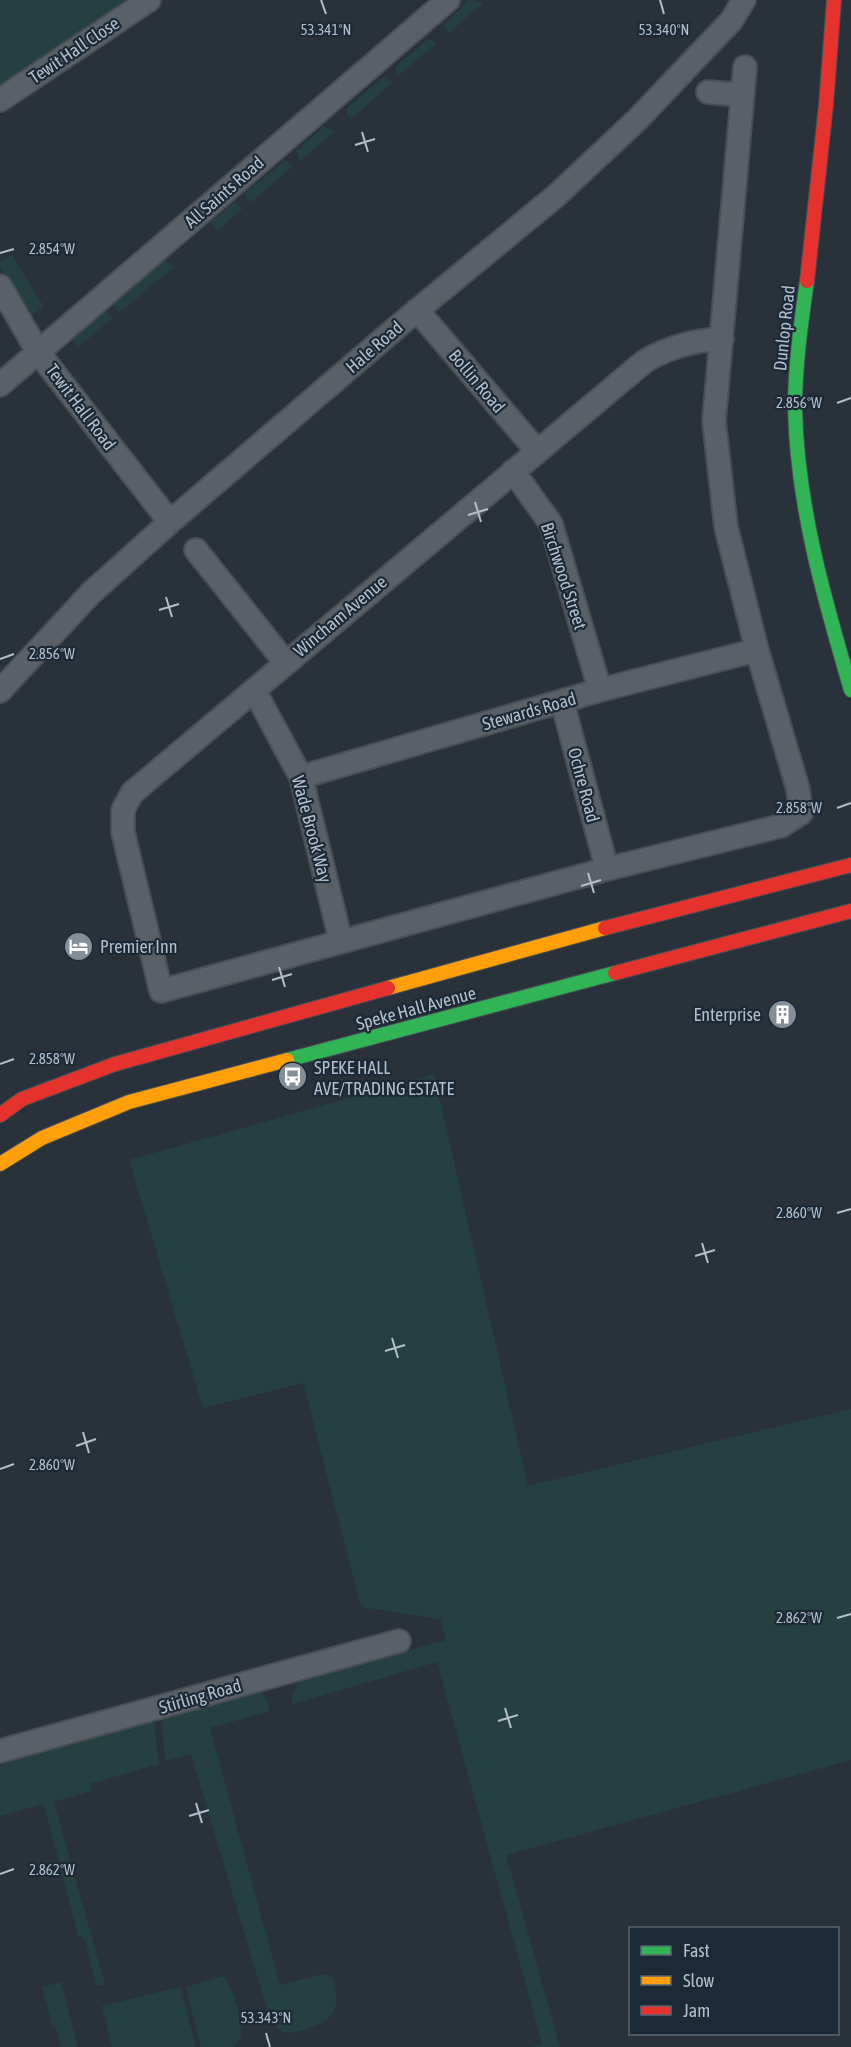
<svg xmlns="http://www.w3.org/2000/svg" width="851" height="2047" viewBox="0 0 851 2047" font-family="'Asap Condensed',sans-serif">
  <rect width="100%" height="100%" fill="#29323a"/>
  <path fill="#254041" d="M0,0H134L0,88Z
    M469,0L484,2L449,33L445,29L444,24Z
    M427,40H433L436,44L398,76L395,67Z
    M383,77L393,82L351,119L347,115V108Z
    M324,126L334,132L300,161L296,151Z
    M285,160L293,166L251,202L247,200L245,193Z
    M235,202L243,208L217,231L212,225V221Z
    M12,255L44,307L31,316L0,267V262Z
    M165,260L174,267L119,313L113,304Z
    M105,311L113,318L78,347L73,339Z
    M434,1074L528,1486L851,1409V1760L506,1855L560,2047H532L542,2044L437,1662L293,1704L291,1699L298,1681L446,1640L440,1619L361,1607L303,1383L203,1408L129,1160Z
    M259,1691L267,1699L270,1711L210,1728L280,1985L322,1974L333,1977C340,2003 338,2019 310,2028C300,2031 293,2034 282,2032L270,2019L191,1754L165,1761L161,1716Z
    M154,1717L159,1764L90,1784L91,1791L54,1802L105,1984L96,1986L84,1938L78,1936L44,1804L0,1816V1766L7,1763L6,1758Z
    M223,1976C232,1983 241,2018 241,2030C242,2037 238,2042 233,2047H201L186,1987Z
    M61,1982L78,2047H61L55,2025H52L42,1987Z
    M180,1987L196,2047H112L102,2006Z"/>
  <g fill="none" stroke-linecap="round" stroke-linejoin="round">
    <defs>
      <path id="street" d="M708,92L742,95
        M0,100L149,0
        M0,286L38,352L170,522
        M417,310L537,451
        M722,339C693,340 670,347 645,361L132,793L123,810V832L161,991L607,869L781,826L801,813L798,789L757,650L726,527L714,421L745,67
        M0,385L448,0
        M513,471L551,524L600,690
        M196,550L285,662
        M254,690L301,777L341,942
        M0,691L91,593L170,522L403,322L557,195L638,119L731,21L744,0
        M562,701L607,869
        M301,777L600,690L757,650
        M0,1751L399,1641"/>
      <path id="fast" d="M807,281C801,323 795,366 795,408C797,505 824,598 851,690
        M287,1060L615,973"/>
      <path id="slow" d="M388,988L605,928
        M0,1164L42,1138L129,1102L287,1060"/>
      <path id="jam" d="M807,281L826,105L834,0
        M605,928L851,865
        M615,973L851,911
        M0,1115L22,1099L115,1064L388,988"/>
    </defs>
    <use href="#street" stroke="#484e55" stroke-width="26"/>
    <use href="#fast" stroke="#484e55" stroke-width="16"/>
    <use href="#slow" stroke="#484e55" stroke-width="16"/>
    <use href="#jam" stroke="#484e55" stroke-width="16"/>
    <use href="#street" stroke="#5a6068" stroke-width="22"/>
    <use href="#fast" stroke="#30b455" stroke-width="14"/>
    <use href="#slow" stroke="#ff9f0a" stroke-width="14"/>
    <use href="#jam" stroke="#e5322d" stroke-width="14"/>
  </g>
  <path fill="none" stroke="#b3bfcc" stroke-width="2" d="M321,0L326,14M660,0L664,14M362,132L368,152M355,145L375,139M0,253L14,249M837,403L851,398M475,502L481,522M468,515L488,509M166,597L172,617M159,610L179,604M0,659L14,654M837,808L851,803M588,873L594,893M581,886L601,880M279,967L285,987M272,980L292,974M0,1064L14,1059M837,1213L851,1209M702,1243L708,1263M695,1256L715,1250M392,1338L398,1358M385,1351L405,1345M83,1432L89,1453M76,1446L96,1439M0,1469L14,1464M837,1618L851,1614M505,1708L511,1728M498,1721L518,1715M196,1803L202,1823M189,1816L209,1810M0,1874L14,1869M266,2033L270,2047"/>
  <defs>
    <symbol id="hotel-disc" viewBox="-11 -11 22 22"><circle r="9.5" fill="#838e99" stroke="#1c2936"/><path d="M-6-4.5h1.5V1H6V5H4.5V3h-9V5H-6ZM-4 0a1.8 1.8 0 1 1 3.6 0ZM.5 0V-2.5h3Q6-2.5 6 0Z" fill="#fff"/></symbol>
    <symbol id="building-disc" viewBox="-11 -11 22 22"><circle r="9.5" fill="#838e99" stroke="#1c2936"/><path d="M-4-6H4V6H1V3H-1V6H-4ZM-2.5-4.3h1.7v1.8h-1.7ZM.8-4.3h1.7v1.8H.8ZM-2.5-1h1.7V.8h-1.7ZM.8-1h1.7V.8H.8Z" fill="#fff"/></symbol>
    <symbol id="bus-disc" viewBox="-11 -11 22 22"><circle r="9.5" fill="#838e99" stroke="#1c2936"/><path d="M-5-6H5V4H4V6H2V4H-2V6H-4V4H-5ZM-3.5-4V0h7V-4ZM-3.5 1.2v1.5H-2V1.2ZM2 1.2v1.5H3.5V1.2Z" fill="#fff"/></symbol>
  </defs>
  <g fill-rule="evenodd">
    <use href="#hotel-disc" x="62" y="930" width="33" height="33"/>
    <use href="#building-disc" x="766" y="998" width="33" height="33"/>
    <use href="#bus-disc" x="276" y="1060" width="33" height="33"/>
  </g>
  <g text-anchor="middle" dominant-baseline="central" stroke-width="4.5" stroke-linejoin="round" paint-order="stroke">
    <g font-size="18" fill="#b3bfcc" stroke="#1c2936">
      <text transform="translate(74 50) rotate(-34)">Tewit Hall Close</text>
      <text transform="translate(224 192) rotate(-41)">All Saints Road</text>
      <text transform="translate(784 328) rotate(-84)">Dunlop Road</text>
      <text transform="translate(374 347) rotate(-41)">Hale Road</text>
      <text transform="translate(477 381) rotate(50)">Bollin Road</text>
      <text transform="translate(81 407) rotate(53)">Tewit Hall Road</text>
      <text transform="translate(564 576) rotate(72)">Birchwood Street</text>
      <text transform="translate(340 616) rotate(-40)">Wincham Avenue</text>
      <text transform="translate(529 711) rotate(-16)">Stewards Road</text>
      <text transform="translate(584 785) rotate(75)">Ochre Road</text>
      <text transform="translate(312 829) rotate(75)">Wade Brook Way</text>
      <text transform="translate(416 1008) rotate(-15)">Speke Hall Avenue</text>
      <text transform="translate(200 1696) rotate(-16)">Stirling Road</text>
    </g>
    <g font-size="18" fill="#b3bfcc" stroke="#1c2936" text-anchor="start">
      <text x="100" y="946">Premier Inn</text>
      <text x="761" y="1014" text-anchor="end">Enterprise</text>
      <text x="314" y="1067">SPEKE HALL<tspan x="314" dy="21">AVE/TRADING ESTATE</tspan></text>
    </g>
  </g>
  <g font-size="15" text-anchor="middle" fill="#b3bfcc" stroke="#1c2936" stroke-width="4.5" stroke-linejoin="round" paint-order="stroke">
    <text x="326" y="35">53.341°N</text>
    <text x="664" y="35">53.340°N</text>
    <text x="52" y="254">2.854°W</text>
    <text x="799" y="408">2.856°W</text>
    <text x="52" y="659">2.856°W</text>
    <text x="799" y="813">2.858°W</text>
    <text x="52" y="1064">2.858°W</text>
    <text x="799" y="1218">2.860°W</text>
    <text x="52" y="1470">2.860°W</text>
    <text x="799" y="1623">2.862°W</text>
    <text x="52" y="1875">2.862°W</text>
    <text x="266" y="2023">53.343°N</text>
  </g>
  <rect x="629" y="1927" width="210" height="108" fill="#1c2936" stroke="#586572" stroke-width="1.5"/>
  <rect x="641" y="1946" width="30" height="9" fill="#30b455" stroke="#586572" stroke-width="1.5"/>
  <text x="683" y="1957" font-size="18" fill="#b3bfcc">Fast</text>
  <rect x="641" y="1976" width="30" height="9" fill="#ff9f0a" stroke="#586572" stroke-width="1.5"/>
  <text x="683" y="1987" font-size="18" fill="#b3bfcc">Slow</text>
  <rect x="641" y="2006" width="30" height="9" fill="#e5322d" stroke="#586572" stroke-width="1.5"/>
  <text x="683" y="2017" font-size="18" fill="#b3bfcc">Jam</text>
</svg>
